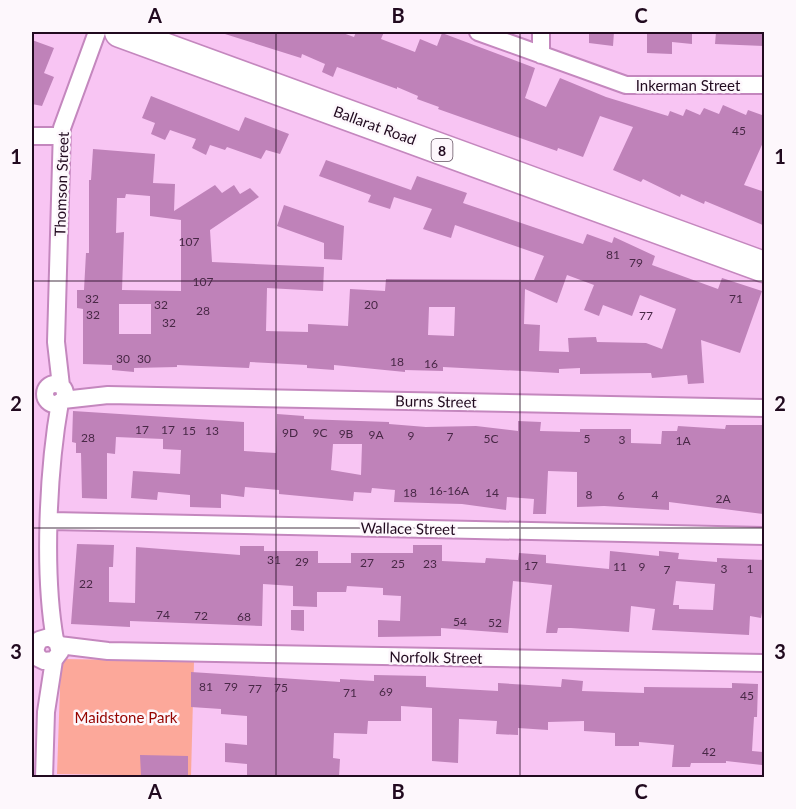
<svg xmlns="http://www.w3.org/2000/svg" width="796" height="809" viewBox="0 0 796 809" font-family="Lato,sans-serif">
  <rect width="100%" height="100%" fill="#f8c5f3"/>
  <path fill="#fca89a" d="M61,659L194,661L191,776L57,774Z"/>
  <path fill="#bf82b9" fill-rule="evenodd" d="M226,32H340L354,37L356,32H384L381,39L415,52L420,39L437,46L442,33L535,68L525,98L546,107L560,78L606,97L668,116L670,111L683,116L686,109L700,115L704,108L719,114L723,105L746,115L748,110L765,116V138L744,185L765,192V226L705,201L704,204L681,194L680,197L643,179L641,182L613,170L633,127L600,116L583,157L558,148L557,151L438,109L439,107L417,99L418,96L397,87V89L337,67L333,77L322,72L325,64L302,54L301,58L225,34Z
    M589,32H614L613,46L589,43Z
    M647,32H692V44L672,42V54L647,53Z
    M716,32H765V46L715,44Z
    M32,40L54,48L44,73L54,77L42,106L32,104Z
    M151,96L239,131L245,117L289,134L280,154L266,150L261,159L227,147L225,150L210,145L206,155L192,148L196,139L170,130L165,140L151,134L155,123L142,118Z
    M93,149L155,154L153,183L175,184L174,211L215,185L222,193L234,185L240,194L250,188L259,197L210,230L212,262L324,267L323,291L267,288L266,331L308,332V324L348,326L350,289L385,291L386,279L534,280L544,256L455,225L451,238L423,229L432,209L394,197L390,209L368,202L371,195L319,176L326,160L411,190L417,176L467,193L463,203L583,244L587,234L612,243L614,237L655,256L652,265L718,289L722,278L762,291L740,353L701,340L704,383L688,384L687,375L652,378L651,373L580,374V368L559,369V373L443,367V371L405,370V372L334,365V370L307,368V365L250,362L249,368L177,365V367L134,368V372L112,370V365L83,364V309L77,308V290H84L86,253H89V180H91ZM126,194L150,196V216L181,220V291L122,290L124,232L116,233L117,198H125ZM567,275L594,285L584,310L599,316L603,305L632,316L640,295L676,309L662,349L646,343L597,342L596,337L568,338L569,352L539,351L540,325L524,324L525,289L557,303ZM119,304H151V334H119ZM429,307H455L454,336L428,335Z
    M284,205L344,226L342,260L324,259V243L277,226Z
    M73,411L244,422V451L276,453L277,414L304,416V419L389,422V424L426,427L476,426L518,431V421L541,422L540,431L580,432V429H631V443L661,444L662,431H677L678,426L725,429L726,425H765L763,514L669,502V510L604,506L577,507V472L548,471L546,514H533L534,499L507,497L506,510L462,504L394,502L395,490L372,488L371,493L354,492L353,501L279,494V490L245,487L244,497L221,494V508L190,507V495L158,492L157,500L131,498L133,471L180,474L181,450L163,449V439L116,437L115,454L107,453V499L82,498L81,453H76V443L72,442ZM333,444H362L361,475L331,470Z
    M77,544L114,545L113,567H109V602L135,603L136,547L240,555V546H264V551H318V563H351V553H413V545H442V561L485,563L486,558L518,560L519,553L546,555V563L609,569L610,551L659,556V551L679,553L678,559L717,562V558L765,560V596L761,618L750,616L749,635L652,630L655,609L631,606L629,632L571,628H558L557,633H546L552,585L513,581L508,633L441,628V636L378,637V620L400,621L401,596L383,595V588L347,586L346,592H317V607L293,606V586L263,584L262,626L130,621V627L71,624ZM676,581L715,584L713,610L679,609V605H673Z
    M291,610H304V631L291,630Z
    M191,672L340,682V679L374,681V675L426,676V687L498,691V683L561,687L562,679L583,681L582,691L644,693V687L732,688V683L758,684L757,717H754L752,751L763,752L762,765L726,761V763H691L690,767H672L674,745L639,742V746H615V733L584,731V721L548,722V730L518,728V735L496,734L497,721L459,719L458,763L432,761V708L401,706V721H368L367,734L334,733L333,758L340,759L339,777L294,775V777H247V764L225,762V743L247,745V716L221,714V709L191,707Z
    M140,755L188,756V777L141,775Z"/>
  <g fill="none" stroke-linecap="round" stroke-linejoin="round">
    <defs>
      <path id="street" d="M478,32L626,85H764
        M541,55V32
        M32,136H61
        M45 394a10 10 0 1 1 20 0a10 10 0 1 1-20 0Z
        M61,386L56,342L62,128L97,32
        M63,400L108,395L764,408
        M51,521L764,536
        M55,640C43,572 48,470 60,402
        M59,645L108,651L764,663
        M32,655L44,661L54,660L60,652L57,642L49,637L39,640L35,650L38,657
        M44,778L46,712L54,660"/>
      <path id="highway" d="M120,32L764,267"/>
    </defs>
    <use href="#street" stroke="#c487be" stroke-width="20"/>
    <use href="#highway" stroke="#c487be" stroke-width="33"/>
    <use href="#street" stroke="#fff" stroke-width="16"/>
    <use href="#highway" stroke="#fff" stroke-width="30"/>
  </g>
  <path fill="none" stroke="#210a1f" stroke-width="1.5" stroke-opacity="0.55" d="M276,32V778M520,32V778M32,281H764M32,528H764"/>
  <g text-anchor="middle" dominant-baseline="central" stroke-width="5" stroke-linejoin="round" paint-order="stroke">
    <g font-size="12" fill="#482846">
      <text x="739" y="130">45</text>
      <text x="189" y="241">107</text>
      <text x="613" y="254">81</text>
      <text x="636" y="262">79</text>
      <text x="203" y="281">107</text>
      <text x="92" y="298">32</text>
      <text x="736" y="298">71</text>
      <text x="161" y="304">32</text>
      <text x="371" y="304">20</text>
      <text x="203" y="310">28</text>
      <text x="93" y="314">32</text>
      <text x="646" y="315">77</text>
      <text x="169" y="322">32</text>
      <text x="123" y="358">30</text>
      <text x="144" y="358">30</text>
      <text x="397" y="361">18</text>
      <text x="431" y="363">16</text>
      <text x="142" y="429">17</text>
      <text x="168" y="429">17</text>
      <text x="189" y="430">15</text>
      <text x="212" y="430">13</text>
      <text x="290" y="432">9D</text>
      <text x="320" y="432">9C</text>
      <text x="346" y="433">9B</text>
      <text x="376" y="434">9A</text>
      <text x="411" y="435">9</text>
      <text x="450" y="436">7</text>
      <text x="88" y="437">28</text>
      <text x="491" y="438">5C</text>
      <text x="587" y="438">5</text>
      <text x="622" y="439">3</text>
      <text x="683" y="440">1A</text>
      <text x="449" y="490">16-16A</text>
      <text x="410" y="492">18</text>
      <text x="492" y="492">14</text>
      <text x="589" y="494">8</text>
      <text x="655" y="494">4</text>
      <text x="621" y="495">6</text>
      <text x="723" y="498">2A</text>
      <text x="274" y="559">31</text>
      <text x="302" y="561">29</text>
      <text x="367" y="562">27</text>
      <text x="398" y="563">25</text>
      <text x="430" y="563">23</text>
      <text x="531" y="565">17</text>
      <text x="620" y="566">11</text>
      <text x="642" y="566">9</text>
      <text x="724" y="568">3</text>
      <text x="750" y="568">1</text>
      <text x="667" y="569">7</text>
      <text x="86" y="583">22</text>
      <text x="163" y="614">74</text>
      <text x="201" y="615">72</text>
      <text x="244" y="616">68</text>
      <text x="460" y="621">54</text>
      <text x="495" y="622">52</text>
      <text x="206" y="686">81</text>
      <text x="231" y="686">79</text>
      <text x="281" y="687">75</text>
      <text x="255" y="688">77</text>
      <text x="386" y="691">69</text>
      <text x="350" y="692">71</text>
      <text x="747" y="695">45</text>
      <text x="709" y="751">42</text>
    </g>
    <rect fill="#fdf7fc" stroke="#635161" stroke-width="1.5" x="431.5" y="139" width="21" height="22" rx="4.5"/>
    <g font-size="14" font-weight="bold" fill="#210a1f">
      <text x="442" y="150">8</text>
    </g>
    <g font-size="15" fill="#210a1f" stroke="#fdf7fc">
      <text x="688" y="85">Inkerman Street</text>
      <text transform="translate(375 125) rotate(20)">Ballarat Road</text>
      <text transform="translate(61 184) rotate(-88)">Thomson Street</text>
      <text transform="translate(436 401) rotate(1)">Burns Street</text>
      <text transform="translate(408 528) rotate(1)">Wallace Street</text>
      <text transform="translate(436 657) rotate(1)">Norfolk Street</text>
    </g>
    <g font-size="15" fill="#950500" stroke="#fdf7fc">
      <text x="126" y="717">Maidstone Park</text>
    </g>
  </g>
  <rect width="796" height="809" fill="none" stroke="#fdf7fc" stroke-width="66"/>
  <rect x="33" y="33" width="730" height="743" fill="none" stroke="#210a1f" stroke-width="2"/>
  <g font-size="20" text-anchor="middle" font-weight="bold" fill="#210a1f">
    <text x="155" y="23">A</text>
    <text x="398" y="23">B</text>
    <text x="641" y="23">C</text>
    <text x="16" y="164">1</text>
    <text x="780" y="164">1</text>
    <text x="16" y="411">2</text>
    <text x="780" y="411">2</text>
    <text x="16" y="659">3</text>
    <text x="780" y="659">3</text>
    <text x="155" y="799">A</text>
    <text x="398" y="799">B</text>
    <text x="641" y="799">C</text>
  </g>
</svg>
